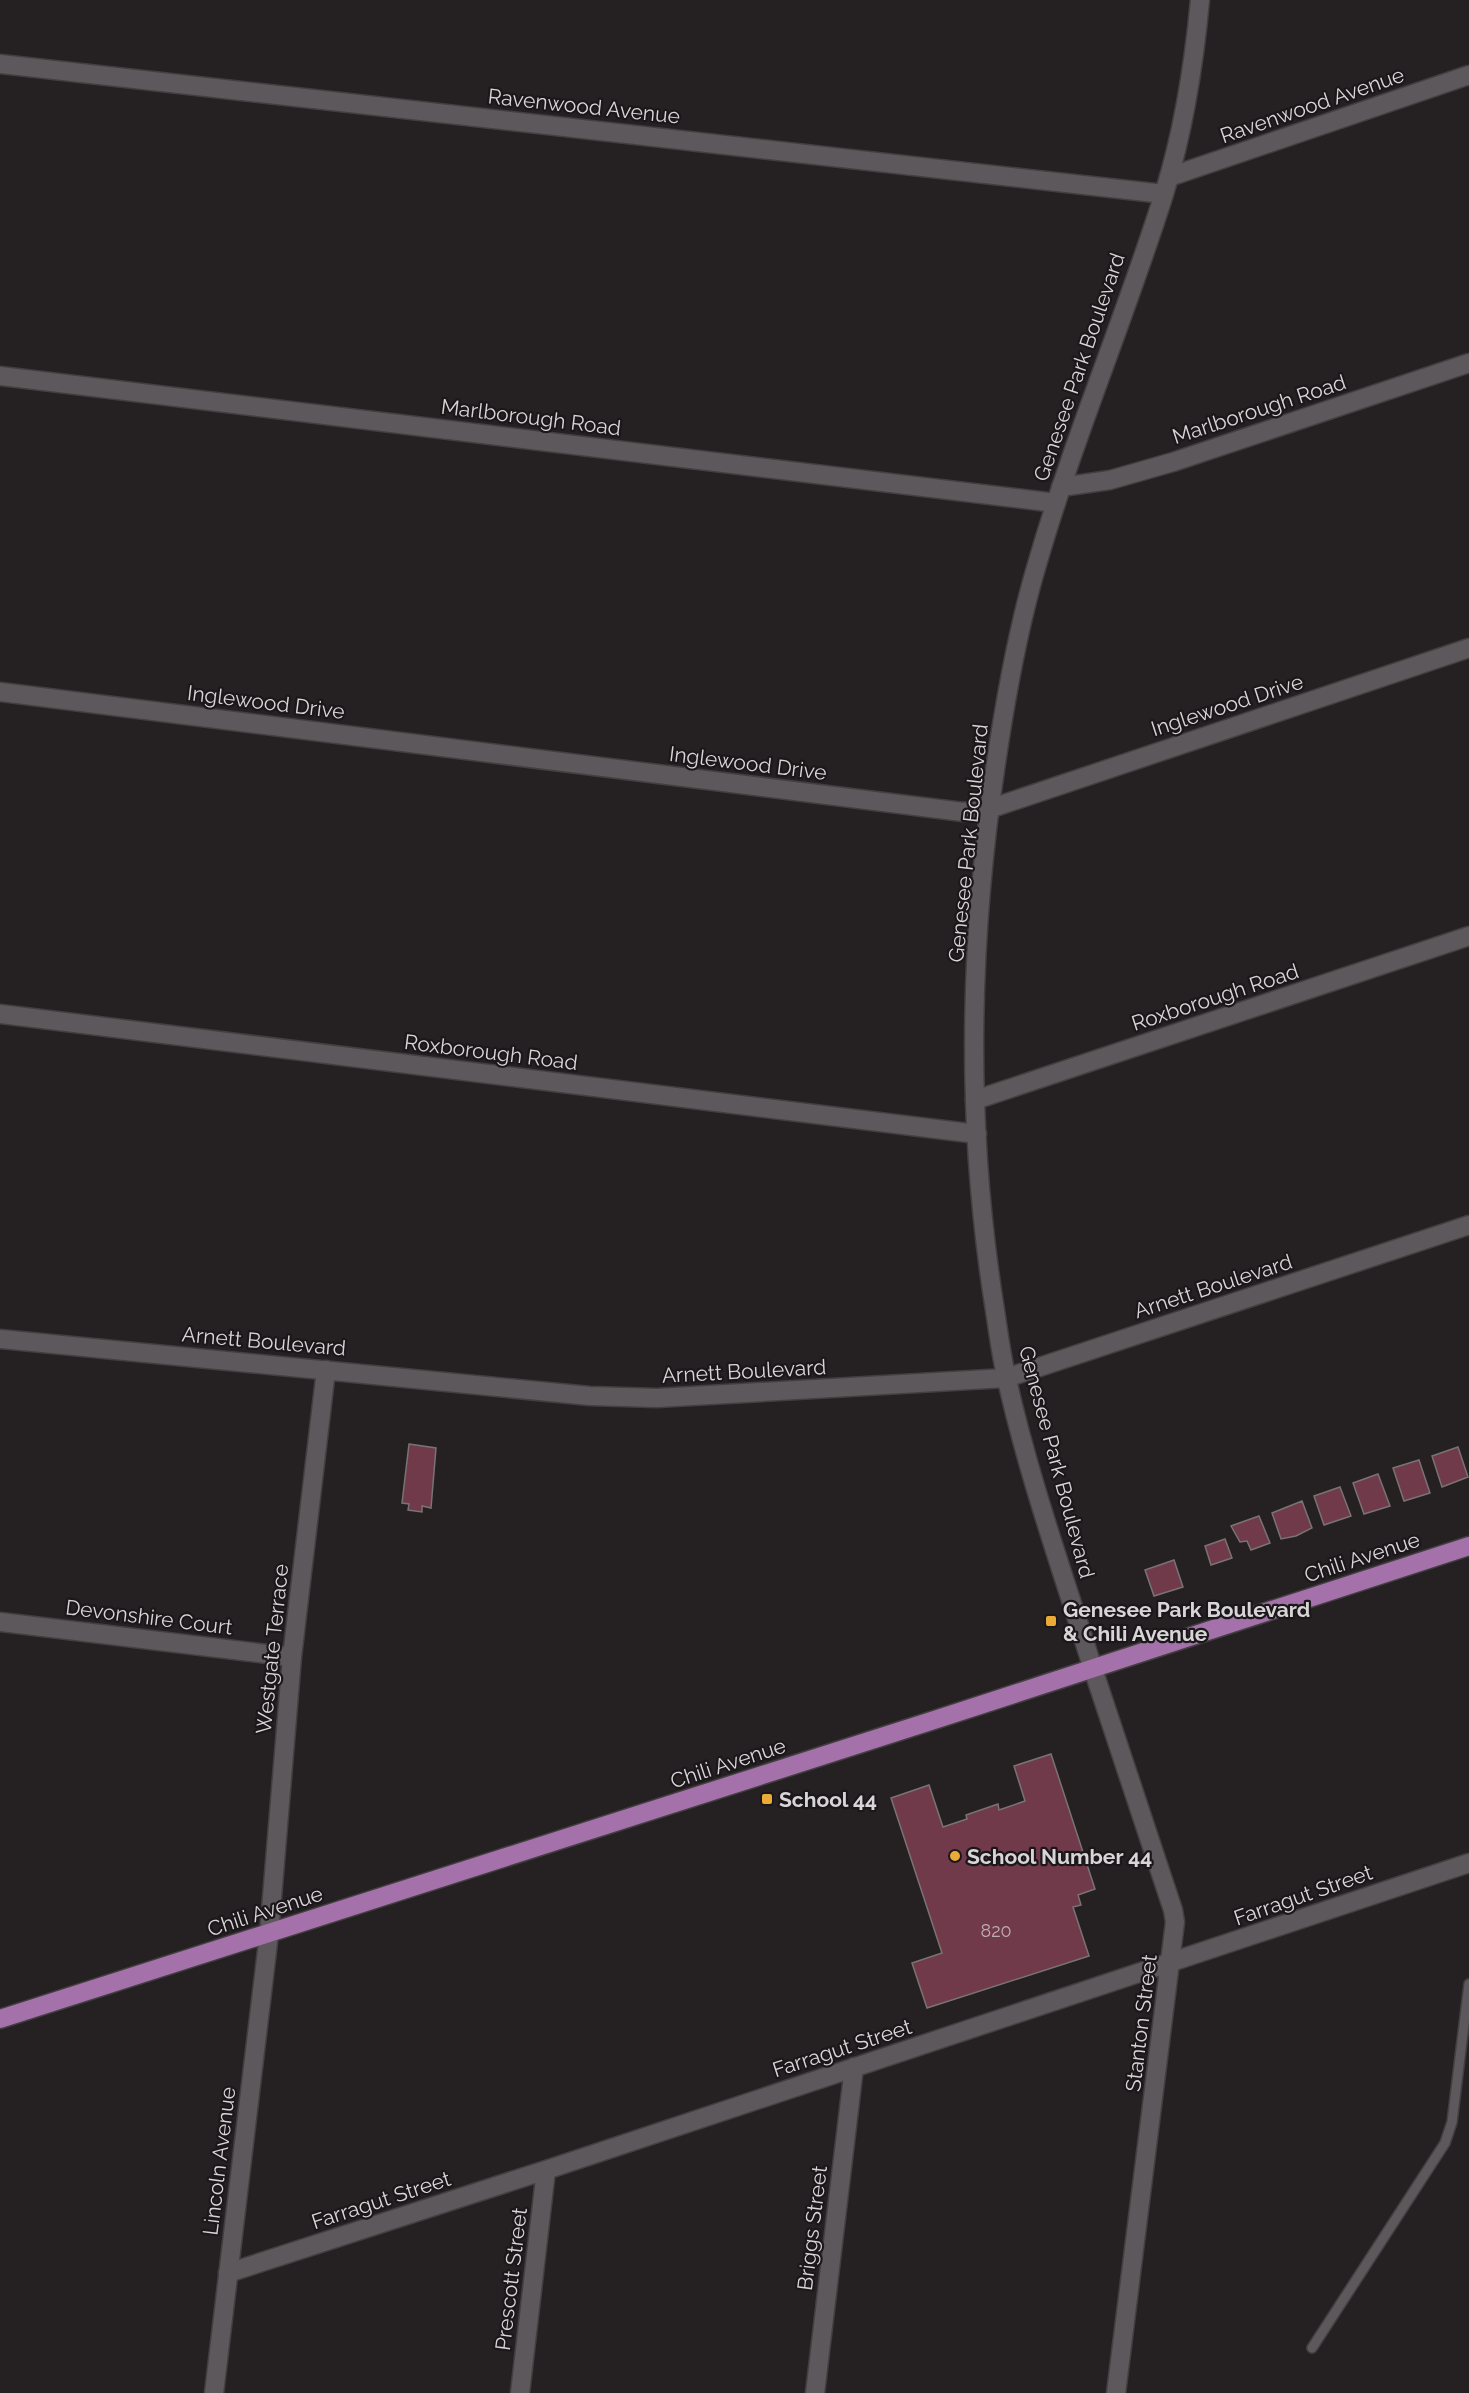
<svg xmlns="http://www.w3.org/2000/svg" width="1469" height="2393" viewBox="0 0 1469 2393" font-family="Raleway,sans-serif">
  <rect width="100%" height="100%" fill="#252123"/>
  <path fill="#713a4b" stroke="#797374" stroke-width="1.5" d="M409,1444L436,1448L431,1508L422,1506V1512L408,1510L409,1504L402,1503Z
    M1458,1447L1468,1477L1442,1487L1432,1456Z
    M1419,1460L1430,1493L1404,1501L1393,1468Z
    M1378,1474L1390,1506L1364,1514L1353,1483Z
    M1340,1487L1351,1516L1324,1525L1314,1496Z
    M1302,1501L1312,1528L1296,1536L1281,1539L1272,1513Z
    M1259,1516L1270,1543L1251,1550L1247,1541L1240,1542L1231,1526Z
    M1225,1539L1232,1558L1211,1565L1205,1546Z
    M1174,1560L1183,1587L1154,1596L1145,1570Z
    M1051,1754L1095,1889L1078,1895L1081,1905L1073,1907L1089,1956L927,2008L912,1963L942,1953L891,1798L929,1785L943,1827L967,1819L966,1815L998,1804L999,1810L1025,1801L1014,1766Z"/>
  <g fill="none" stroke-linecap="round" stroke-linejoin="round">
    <defs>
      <path id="lane" d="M1312,2348L1445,2143L1452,2122L1469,1984"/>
      <path id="street" d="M1169,177L1469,75
        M0,376L1056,503
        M1061,487L1110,480L1173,462L1469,363
        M0,692L963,812L989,809L1469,648
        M0,1014L977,1134
        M975,1100L1469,936
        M1006,1378L1469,1225
        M0,1622L292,1657
        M1093,1669L1173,1910L1175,1922L1116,2393
        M269,1934L292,1657L326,1370
        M228,2273L546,2170L1469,1863
        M520,2393L546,2170
        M815,2393L854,2067"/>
      <path id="secondary" d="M0,64L1164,194
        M0,1339L590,1396L657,1398L1006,1378
        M1093,1669C1063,1573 1029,1478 1007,1380C1001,1355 998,1329 994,1304C966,1126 969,941 996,763C1006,695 1018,627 1038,561C1074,437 1125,318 1164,194C1183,133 1194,64 1200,0
        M214,2393L269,1934"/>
      <path id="primary" d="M0,2019L928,1722L1469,1546"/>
    </defs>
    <use href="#lane" stroke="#433f41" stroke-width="12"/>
    <use href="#street" stroke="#433f41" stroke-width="21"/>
    <use href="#secondary" stroke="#433f41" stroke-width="21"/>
    <use href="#primary" stroke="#433f41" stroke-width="21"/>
    <use href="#lane" stroke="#5d585b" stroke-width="9"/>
    <use href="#street" stroke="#5d585b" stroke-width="18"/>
    <use href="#secondary" stroke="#5d585b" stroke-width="18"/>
    <use href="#primary" stroke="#a471aa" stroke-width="18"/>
  </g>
  <g fill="#e9aa38" stroke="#1b171a" stroke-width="2">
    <rect x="1045" y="1615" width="12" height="12" rx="3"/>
    <rect x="761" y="1793" width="12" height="12" rx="3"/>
    <circle cx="955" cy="1856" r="6"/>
  </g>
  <g text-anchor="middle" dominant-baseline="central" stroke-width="4.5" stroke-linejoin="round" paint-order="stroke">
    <g font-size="18" fill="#beaeb4">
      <text x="996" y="1930">820</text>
    </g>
    <g font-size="21" fill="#d8d5d7" stroke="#1b171a">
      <text transform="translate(1312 105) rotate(-19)">Ravenwood Avenue</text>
      <text transform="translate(584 106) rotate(6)">Ravenwood Avenue</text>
      <text transform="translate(1079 367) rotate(-71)">Genesee Park Boulevard</text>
      <text transform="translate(1259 409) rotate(-18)">Marlborough Road</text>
      <text transform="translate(531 417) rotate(7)">Marlborough Road</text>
      <text transform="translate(266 702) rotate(7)">Inglewood Drive</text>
      <text transform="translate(1227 705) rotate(-18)">Inglewood Drive</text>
      <text transform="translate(748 763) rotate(7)">Inglewood Drive</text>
      <text transform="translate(968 843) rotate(-84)">Genesee Park Boulevard</text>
      <text transform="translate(1215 997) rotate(-18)">Roxborough Road</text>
      <text transform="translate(491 1052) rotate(7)">Roxborough Road</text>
      <text transform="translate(1213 1286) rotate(-18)">Arnett Boulevard</text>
      <text transform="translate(264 1341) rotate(5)">Arnett Boulevard</text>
      <text transform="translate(744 1371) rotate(-3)">Arnett Boulevard</text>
      <text transform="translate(1057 1462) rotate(75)">Genesee Park Boulevard</text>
      <text transform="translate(1362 1557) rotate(-18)">Chili Avenue</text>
      <text transform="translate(149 1617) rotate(7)">Devonshire Court</text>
      <text transform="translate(272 1649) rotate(-84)">Westgate Terrace</text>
      <text transform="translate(728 1763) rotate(-18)">Chili Avenue</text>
      <text transform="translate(1303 1895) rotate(-19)">Farragut Street</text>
      <text transform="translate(265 1911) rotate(-18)">Chili Avenue</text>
      <text transform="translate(1141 2023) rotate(-83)">Stanton Street</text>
      <text transform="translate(842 2048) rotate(-18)">Farragut Street</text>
      <text transform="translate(219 2161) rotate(-83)">Lincoln Avenue</text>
      <text transform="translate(381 2200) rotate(-18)">Farragut Street</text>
      <text transform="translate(812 2228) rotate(-83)">Briggs Street</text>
      <text transform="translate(511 2279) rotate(-83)">Prescott Street</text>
    </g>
    <g font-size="21" font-weight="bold" fill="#d8d5d7" stroke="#1b171a" text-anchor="start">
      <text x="1063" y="1609">Genesee Park Boulevard<tspan x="1063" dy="24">&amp; Chili Avenue</tspan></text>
      <text x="779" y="1799">School 44</text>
      <text x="967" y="1856">School Number 44</text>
    </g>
  </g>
</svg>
